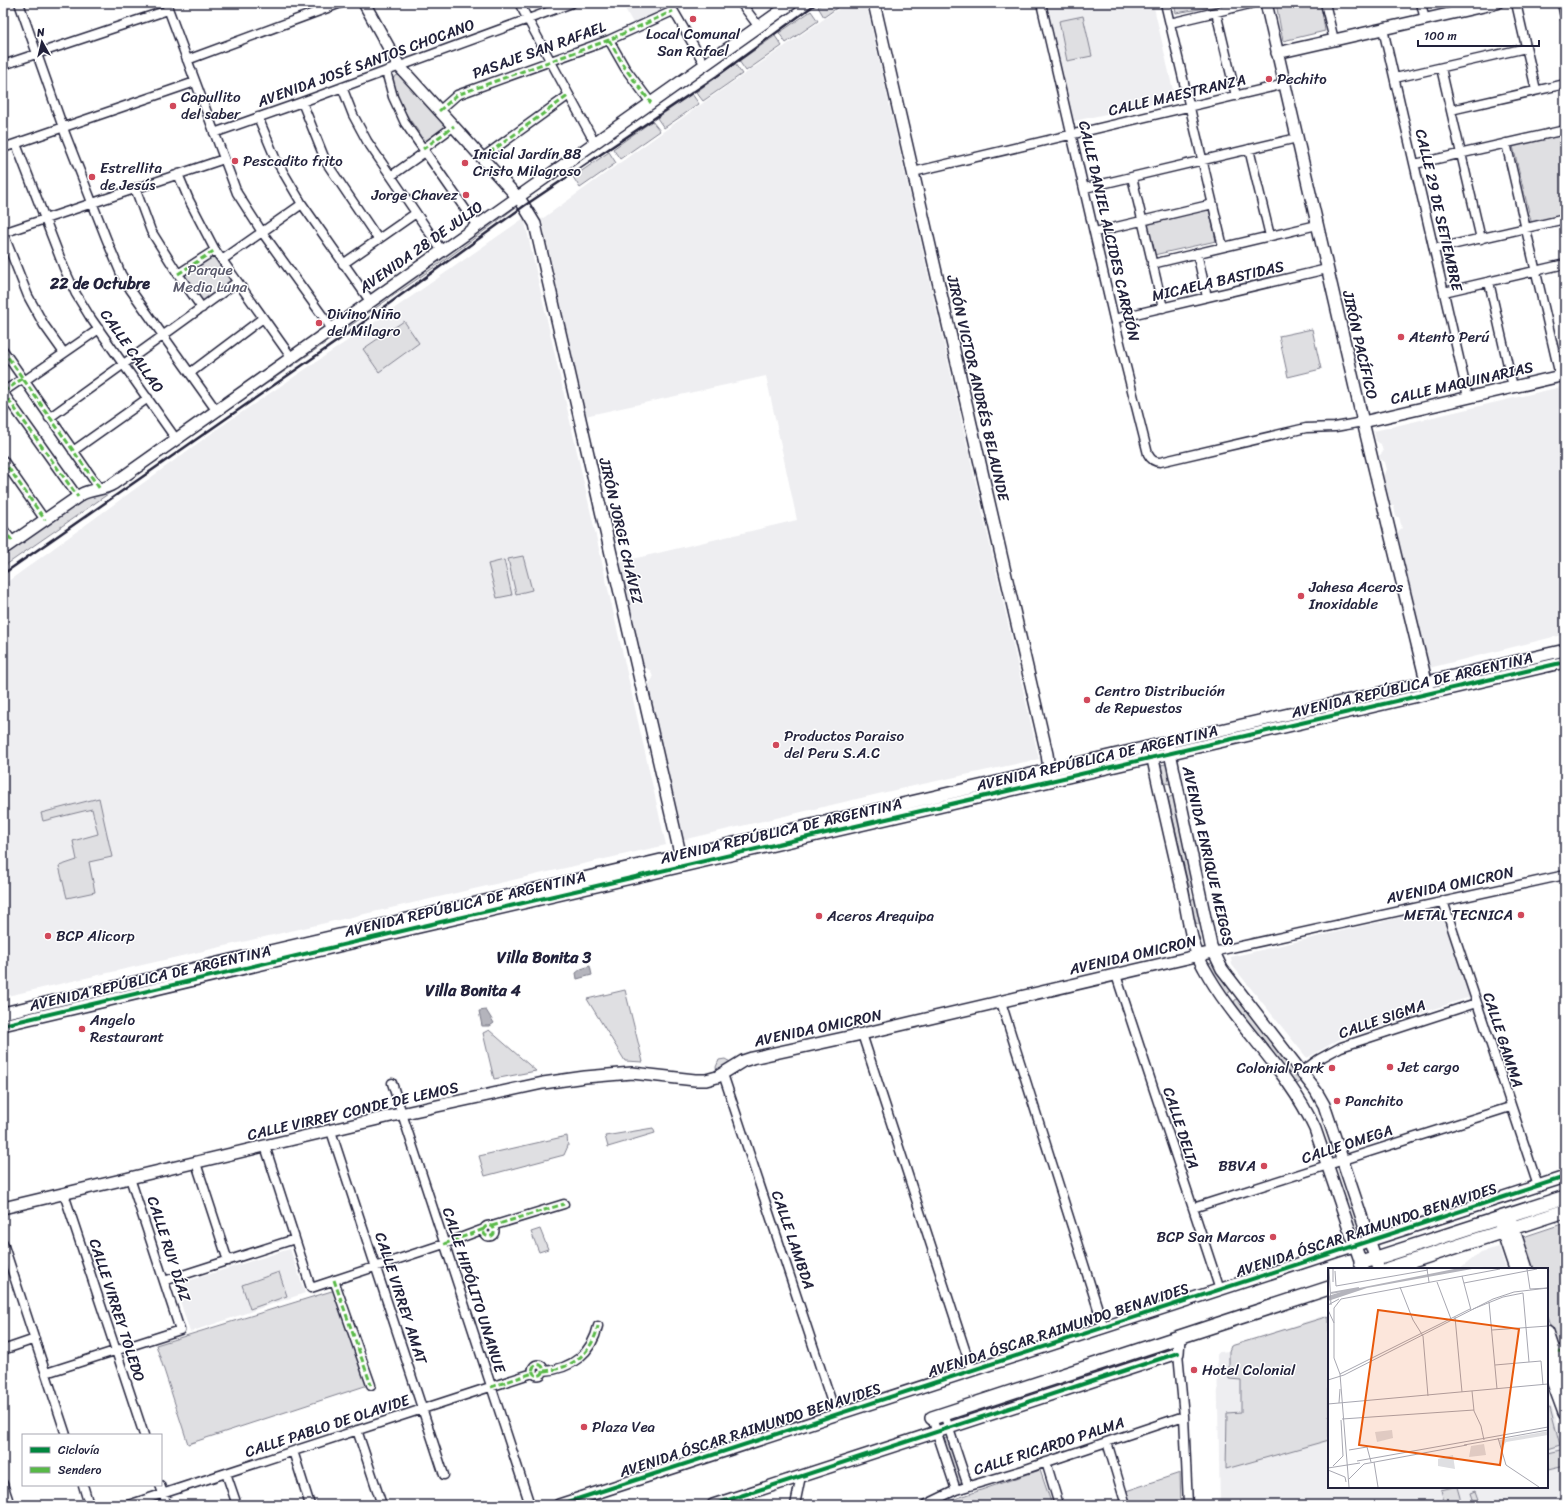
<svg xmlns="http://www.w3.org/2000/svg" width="1568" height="1508" viewBox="0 0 1568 1508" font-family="Sriracha,sans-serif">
  <rect width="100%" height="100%" fill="#fff"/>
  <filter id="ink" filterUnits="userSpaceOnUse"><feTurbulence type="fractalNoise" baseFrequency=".025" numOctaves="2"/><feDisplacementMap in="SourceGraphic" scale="8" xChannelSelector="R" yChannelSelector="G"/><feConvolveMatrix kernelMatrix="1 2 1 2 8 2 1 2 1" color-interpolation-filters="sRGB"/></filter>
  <g filter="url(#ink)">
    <path fill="#eeeef1" d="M622,3H661L664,8L634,25Z
      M847,3H866L1039,759L895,790L682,840L678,816L647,687L653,678L651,671L643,666L620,562L797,520L766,376L585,416L542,219L703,103Z
      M1047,3H1153L1175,99L1074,121Z
      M524,218L666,845L3,997V585L223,425L372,324Z
      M1565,386V634L1429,668L1397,532L1402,528L1399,517H1396L1394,506H1391L1383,475L1387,470L1385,462L1380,459L1379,456L1383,452L1381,444L1376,441L1374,431Z
      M1440,908L1470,997L1338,1040L1307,1058L1232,965L1231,957Z
      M1499,1247L1506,1269H1460L1481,1252Z
      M290,1249L305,1293L190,1332L175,1285Z
      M1329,1314V1487H1547V1393L1558,1423L1565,1436V1505H1220L1217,1355L1219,1352L1229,1351L1231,1346Z"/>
    <path fill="#dfdfe2" stroke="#80808e" d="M823,3H844L824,17L818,7Z
      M1174,3H1235L1176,13Z
      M1276,3H1321L1325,31L1283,41Z
      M811,11L818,21L786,43L779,33Z
      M1083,16L1092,56L1067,61L1059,21Z
      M775,36L782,46L746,71L739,61Z
      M735,64L742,74L703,101L696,92Z
      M398,75L406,82L448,125L426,141C409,120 400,107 392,80L394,77Z
      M692,94L699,104L664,128L657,118Z
      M652,121L660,131L620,159L613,149Z
      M1565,135V218L1532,225L1513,146Z
      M609,152L616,163L580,188L573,177Z
      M517,203L519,205L449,257L3,567V551L87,494L104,489Z
      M1209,209L1216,241L1154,255L1146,225Z
      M214,256L233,283L203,304L184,276Z
      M404,321L419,343L379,372L363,349Z
      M1312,329L1321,369L1288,377L1279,336Z
      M523,556L532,590L516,594L508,559Z
      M504,560L512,595L497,598L488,564Z
      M1169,763L1172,782L1171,784L1165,783L1161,765Z
      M1172,796L1175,797L1194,885L1190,887L1188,883L1168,798Z
      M99,798L112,857L89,862L95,892L67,898L59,866L77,860L73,841L98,834L92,809L43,821L41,813Z
      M1196,898L1203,919L1200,924H1197C1192,918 1190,906 1192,899Z
      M1211,963L1216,965L1231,987L1230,992L1226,994L1206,965Z
      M625,990L643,1062L625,1061L587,999Z
      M1237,999L1241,1000L1300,1078V1082L1297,1084L1293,1083L1234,1004L1235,1000Z
      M489,1030L536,1071L494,1079L483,1033Z
      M725,1059L734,1064L717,1072L716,1067L719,1060Z
      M653,1128L655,1133L608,1147L605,1136Z
      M567,1136L568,1146L564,1155L485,1176L479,1156Z
      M1565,1223V1342L1562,1345L1556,1344L1547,1317V1269H1530L1520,1238Z
      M540,1229L548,1249L539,1252L531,1232Z
      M279,1272L287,1296L250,1309L242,1285Z
      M335,1290L368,1385L188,1444L156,1345Z
      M1329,1316V1440L1226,1469L1227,1413L1241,1412V1380L1229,1379V1351L1231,1346Z
      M1550,1407L1560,1445L1547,1449V1408Z
      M947,1438L962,1482L958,1484L942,1439Z
      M1565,1449V1466L1548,1470L1547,1453Z
      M1040,1470L1052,1505H937Z
      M1180,1473L1181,1505H1131L1126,1491Z
      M1453,1487H1457L1462,1505H1445L1441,1490Z
      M1476,1491L1481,1505H1475L1471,1493Z"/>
    <path fill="#b4b4bc" stroke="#7a7a88" d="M590,966L592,975L577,979L576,973L581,969Z
      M486,1010L494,1023L490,1026H482L479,1011Z"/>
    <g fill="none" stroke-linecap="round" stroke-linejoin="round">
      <defs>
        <path id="street" d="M19,3L66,136L106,238L121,274L130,289L216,410
          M166,3L237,193L262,232L332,329
          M519,3L595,143
          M669,3L705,65
          M741,3L759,27
          M1041,3L1114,319L1148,454C1151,460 1154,462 1160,462L1306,428L1335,427L1363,422
          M1165,3L1223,247
          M1325,3L1334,40
          M1421,3L1425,20
          M1516,3L1536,90
          M1562,3L1565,18
          M1216,12L1236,96
          M1170,23L1254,3
          M1383,29L1468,397
          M609,40L625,68L651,103
          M187,60L341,3
          M3,65L168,10
          M1441,68L1481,239
          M386,71L393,97L405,123L477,226
          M1395,78L1526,48
          M342,87L353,115L367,141L442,251
          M302,102L326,162L378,239
          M1451,110L1565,84
          M439,111L457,95L609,40L673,11
          M258,117L276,160L302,204L370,301
          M214,133L302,102L572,3
          M1506,143L1560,376
          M16,144L64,268L76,294L90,317L176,439
          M3,148L195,82
          M423,149L454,126
          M1249,149L1270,236
          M482,158L569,95
          M1415,164L1565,130
          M913,172L1285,84
          M178,174L189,200L215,250L291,357
          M391,176L425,152
          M1132,177L1163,308
          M135,188L151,231L178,274L202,308
          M1085,188L1297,138
          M1095,232L1213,204
          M3,233L224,159
          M3,233L28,296L44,325L64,353
          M1434,249L1565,219
          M1197,253L1207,297
          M222,260L302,204
          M343,264L416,213
          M1152,264L1317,225
          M178,274L215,250
          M1489,282L1513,387
          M1444,292L1565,264
          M1114,319L1327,269
          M3,350L100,489
          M190,373L263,318
          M24,381L99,329
          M3,392L78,497
          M3,392L22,379
          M49,418L237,282
          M73,451L148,398
          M3,460L45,520
          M3,529L13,542
          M1443,901L1538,1186
          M1213,952L1565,875
          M1116,975L1220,1290
          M1001,1002L1104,1328
          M862,1034L972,1371
          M1301,1072L1319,1059L1341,1047L1476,1003
          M723,1074L836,1415
          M392,1083L530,1505
          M331,1131L444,1475
          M265,1146L311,1288L444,1244L484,1229
          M196,1163L228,1261
          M64,1194L144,1435
          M1193,1208L1510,1107
          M483.5 1231a5.5 5.5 0 1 1 11 0a5.5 5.5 0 1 1-11 0Z
          M492,1226L564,1204
          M3,1243L66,1435
          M334,1280L371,1385
          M164,1281L295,1239
          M3,1350L35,1339
          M1178,1353L1184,1416L1188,1505
          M1554,1354L1565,1348
          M532.5 1370a5.5 5.5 0 1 1 11 0a5.5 5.5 0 1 1-11 0Z
          M544,1371C572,1369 592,1353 598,1326
          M46,1373L180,1330L130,1178
          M944,1414L968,1486
          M932,1418L956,1490
          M357,1430L382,1505
          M1107,1442L1126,1505
          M293,1451L310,1505
          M1046,1462L1059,1505
          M226,1473L237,1505
          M3,1484L10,1505
          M83,1485L89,1505
          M160,1485L167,1505
          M128,1505L533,1373
          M795,1505L801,1476
          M925,1505L956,1490L1023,1470L1184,1416"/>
        <path id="secondary" d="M364,3L399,66L521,201L535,224L682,862
          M874,3L1047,754L1050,776
          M1266,3L1363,422L1428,689
          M1277,53L1497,3
          M1363,422L1565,375
          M3,549L82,494C92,489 104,490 113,484L792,3
          M1169,748L1211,946L1222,969L1316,1091L1324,1105L1379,1269
          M1151,750C1161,798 1172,845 1183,892C1188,917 1191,946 1204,968C1235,1025 1288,1069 1315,1129L1363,1269
          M3,1013L1565,650
          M3,1025L419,927L1565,662
          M3,1208L391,1116L543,1083L585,1077L632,1073L695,1080H706L717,1077L743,1061L752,1058L862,1034L1213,952
          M559,1505L1565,1177
          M713,1505L1178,1353L1179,1338"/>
        <path id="primary" d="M1510,1221L1526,1269
          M1501,1224L1516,1269
          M1361,1263L1565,1197
          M1388,1269L1565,1211
          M1547,1333L1565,1386
          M1547,1364L1565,1413
          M932,1418L1329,1288"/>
      </defs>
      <use href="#street" stroke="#22223b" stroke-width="11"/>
      <use href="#secondary" stroke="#22223b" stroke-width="14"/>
      <use href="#primary" stroke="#22223b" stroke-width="16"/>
      <use href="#street" stroke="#fff" stroke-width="8"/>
      <use href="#secondary" stroke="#fff" stroke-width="11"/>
      <use href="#primary" stroke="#fff" stroke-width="13"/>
      <path stroke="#22223b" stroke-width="2.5" d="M3,574L343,337L524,206L717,76L817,3"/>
      <path stroke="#58b947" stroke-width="3" stroke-dasharray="6 3" stroke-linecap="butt" d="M609,40L625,68L651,103
        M439,111L457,95L609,40L673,11
        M423,149L454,126
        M482,158L569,95
        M178,274L215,250
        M3,350L100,489
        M3,392L78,497
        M3,392L22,379
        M3,460L45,520
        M3,529L13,542
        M483.5 1231a5.5 5.5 0 1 1 11 0a5.5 5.5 0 1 1-11 0Z
        M492,1226L564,1204
        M444,1244L484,1229
        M334,1280L371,1385
        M1559,1351L1565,1352
        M532.5 1370a5.5 5.5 0 1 1 11 0a5.5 5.5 0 1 1-11 0Z
        M544,1371C572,1369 592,1353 598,1326
        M491,1387L533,1373"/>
      <defs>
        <path id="cycleway" d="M3,1025L419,927L1565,662
          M559,1505L1565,1177
          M713,1505L1178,1353"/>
      </defs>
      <use href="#cycleway" stroke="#fff" stroke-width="6"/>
      <use href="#cycleway" stroke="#00873e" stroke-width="4"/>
    </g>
  </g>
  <g fill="#d1495b" stroke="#fff" stroke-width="1.5">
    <circle cx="693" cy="19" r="4"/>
    <circle cx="1269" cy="79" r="4"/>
    <circle cx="173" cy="106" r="4"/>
    <circle cx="235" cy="161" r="4"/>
    <circle cx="465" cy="163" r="4"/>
    <circle cx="92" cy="177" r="4"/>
    <circle cx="466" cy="195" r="4"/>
    <circle cx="319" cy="323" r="4"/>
    <circle cx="1401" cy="337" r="4"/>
    <circle cx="1301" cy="596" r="4"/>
    <circle cx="1087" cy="700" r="4"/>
    <circle cx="776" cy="745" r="4"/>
    <circle cx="1521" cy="915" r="4"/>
    <circle cx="819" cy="916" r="4"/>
    <circle cx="48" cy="936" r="4"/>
    <circle cx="82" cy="1029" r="4"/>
    <circle cx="1390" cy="1067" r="4"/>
    <circle cx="1332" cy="1068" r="4"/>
    <circle cx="1337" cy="1101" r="4"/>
    <circle cx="1264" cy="1166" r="4"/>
    <circle cx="1273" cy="1237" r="4"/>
    <circle cx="1194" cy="1370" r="4"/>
    <circle cx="584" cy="1427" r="4"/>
  </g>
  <g text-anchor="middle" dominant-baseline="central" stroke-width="3" stroke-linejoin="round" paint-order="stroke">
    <g font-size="15" fill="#22223b" stroke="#fff" text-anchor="start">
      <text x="693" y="34" text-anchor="middle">Local Comunal<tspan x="693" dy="17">San Rafael</tspan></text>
      <text x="1277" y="79">Pechito</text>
      <text x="181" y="97">Capullito<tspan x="181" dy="17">del saber</tspan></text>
      <text x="473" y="154">Inicial Jardín 88<tspan x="473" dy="17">Cristo Milagroso</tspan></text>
      <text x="243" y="161">Pescadito frito</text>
      <text x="100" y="168">Estrellita<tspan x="100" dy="17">de Jesús</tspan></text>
      <text x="458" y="195" text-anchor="end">Jorge Chavez</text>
      <text x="327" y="314">Divino Niño<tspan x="327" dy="17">del Milagro</tspan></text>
      <text x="1409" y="337">Atento Perú</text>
      <text x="1309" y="587">Jahesa Aceros<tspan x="1309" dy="17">Inoxidable</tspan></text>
      <text x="1095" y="691">Centro Distribución<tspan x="1095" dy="17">de Repuestos</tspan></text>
      <text x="784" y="736">Productos Paraiso<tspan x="784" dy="17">del Peru S.A.C</tspan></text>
      <text x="1513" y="915" text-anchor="end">METAL TECNICA</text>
      <text x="827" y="916">Aceros Arequipa</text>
      <text x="56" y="936">BCP Alicorp</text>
      <text x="90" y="1020">Angelo<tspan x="90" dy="17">Restaurant</tspan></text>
      <text x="1398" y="1067">Jet cargo</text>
      <text x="1324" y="1068" text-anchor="end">Colonial Park</text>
      <text x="1345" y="1101">Panchito</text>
      <text x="1256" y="1166" text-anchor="end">BBVA</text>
      <text x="1265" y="1237" text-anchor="end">BCP San Marcos</text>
      <text x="1202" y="1370">Hotel Colonial</text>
      <text x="592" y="1427">Plaza Vea</text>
    </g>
    <g font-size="15" fill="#22223b" stroke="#fff">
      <text transform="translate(539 50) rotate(-20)">PASAJE SAN RAFAEL</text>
      <text transform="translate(366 63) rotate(-20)">AVENIDA JOSÉ SANTOS CHOCANO</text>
      <text transform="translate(1177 95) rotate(-13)">CALLE MAESTRANZA</text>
      <text transform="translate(1439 210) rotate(77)">CALLE 29 DE SETIEMBRE</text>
      <text transform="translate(1109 231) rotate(77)">CALLE DANIEL ALCIDES CARRIÓN</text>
      <text transform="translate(421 247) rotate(-35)">AVENIDA 28 DE JULIO</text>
      <text transform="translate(1218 281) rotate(-13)">MICAELA BASTIDAS</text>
      <text transform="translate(1360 345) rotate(77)">JIRÓN PACÍFICO</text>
      <text transform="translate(132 351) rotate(55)">CALLE CALLAO</text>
      <text transform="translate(1462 383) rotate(-13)">CALLE MAQUINARIAS</text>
      <text transform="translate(978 388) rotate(77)">JIRÓN VICTOR ANDRÉS BELAUNDE</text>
      <text transform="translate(621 531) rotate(77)">JIRÓN JORGE CHÁVEZ</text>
      <text transform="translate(1412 685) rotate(-13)">AVENIDA REPÚBLICA DE ARGENTINA</text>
      <text transform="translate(1097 758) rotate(-13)">AVENIDA REPÚBLICA DE ARGENTINA</text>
      <text transform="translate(781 831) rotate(-13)">AVENIDA REPÚBLICA DE ARGENTINA</text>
      <text transform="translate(1208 856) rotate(77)">AVENIDA ENRIQUE MEIGGS</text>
      <text transform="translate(1450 885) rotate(-12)">AVENIDA OMICRON</text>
      <text transform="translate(465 904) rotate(-13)">AVENIDA REPÚBLICA DE ARGENTINA</text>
      <text transform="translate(1133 955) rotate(-13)">AVENIDA OMICRON</text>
      <text transform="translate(150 978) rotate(-13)">AVENIDA REPÚBLICA DE ARGENTINA</text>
      <text transform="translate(1382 1019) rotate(-19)">CALLE SIGMA</text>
      <text transform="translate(818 1028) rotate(-12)">AVENIDA OMICRON</text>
      <text transform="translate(1503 1040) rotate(72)">CALLE GAMMA</text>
      <text transform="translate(353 1111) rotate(-13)">CALLE VIRREY CONDE DE LEMOS</text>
      <text transform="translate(1181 1128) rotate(72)">CALLE DELTA</text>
      <text transform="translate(1347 1144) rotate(-18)">CALLE OMEGA</text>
      <text transform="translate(1366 1230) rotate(-18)">AVENIDA ÓSCAR RAIMUNDO BENAVIDES</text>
      <text transform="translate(793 1240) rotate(71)">CALLE LAMBDA</text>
      <text transform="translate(169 1249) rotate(72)">CALLE RUY DÍAZ</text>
      <text transform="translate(474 1290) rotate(72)">CALLE HIPÓLITO UNANUE</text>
      <text transform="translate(401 1298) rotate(72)">CALLE VIRREY AMAT</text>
      <text transform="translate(117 1310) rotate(72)">CALLE VIRREY TOLEDO</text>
      <text transform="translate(1058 1330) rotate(-18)">AVENIDA ÓSCAR RAIMUNDO BENAVIDES</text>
      <text transform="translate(327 1426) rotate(-18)">CALLE PABLO DE OLAVIDE</text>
      <text transform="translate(750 1430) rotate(-18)">AVENIDA ÓSCAR RAIMUNDO BENAVIDES</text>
      <text transform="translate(1049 1446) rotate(-18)">CALLE RICARDO PALMA</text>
    </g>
    <g font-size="15" fill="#5b5b6d" stroke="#fff">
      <text x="210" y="270">Parque<tspan x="210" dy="17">Media Luna</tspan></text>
    </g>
    <g font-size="16" font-weight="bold" fill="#22223b" stroke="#fff">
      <text x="100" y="283">22 de Octubre</text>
      <text x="544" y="957">Villa Bonita 3</text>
      <text x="473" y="990">Villa Bonita 4</text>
    </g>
  </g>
  <g transform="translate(1328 1268)">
    <rect width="220" height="220" fill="#fff"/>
    <path d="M64,162L65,170L49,174L47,164ZM220,163V167L178,174L174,181L171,172ZM156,176L158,187L141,189L143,178ZM125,187L127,201L110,198V191Z" fill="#dfdfe2"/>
    <path d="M126,1H144L39,20L0,33V28L16,23Z" fill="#b4b4bc"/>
    <path fill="none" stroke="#b4b4bc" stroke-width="2" d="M3,25L31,20"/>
    <path fill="none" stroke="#a7a7b1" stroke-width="1" d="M1,1L3,37M99,1L101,14M199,1L202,21L220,20M7,3L8,18M134,8L143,42M5,14V1M109,14L123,51M136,15L209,1M8,18L100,2M72,19L85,52L95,68L100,128M195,25L201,94M161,34L169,121M0,37L11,31M6,40V90L12,106L21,219M6,40L13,31L172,1M145,41L175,29L195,25M0,42L6,55M127,49L134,124M164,62L220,58M167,97L213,93L215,117M12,106L142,41M0,112L16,107L165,31L186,24L220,20M144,123L146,143L153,158L156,172M11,135L12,121M0,136L220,116M14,151L146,142M170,170L178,197L211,219M136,177L220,162M21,182L39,179L43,194M29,193L220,159M46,194L50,219M5,198L15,188L13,152M0,200L32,195M0,202L17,209L18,214M21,211L36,196L139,177"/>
    <path fill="#e8590c" fill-opacity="0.15" stroke="#e8590c" stroke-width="2" d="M50,42L191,61L172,197L31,177Z"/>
    <rect width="220" height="220" fill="none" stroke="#22223b" stroke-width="2"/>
  </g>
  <rect width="1568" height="1508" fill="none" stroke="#fff" stroke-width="16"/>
  <rect x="8" y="8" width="1552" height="1492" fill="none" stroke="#22223b" stroke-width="1.5" filter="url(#ink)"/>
  <rect x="22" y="1434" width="140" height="52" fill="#ffffff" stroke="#a7a7b1"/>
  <rect x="30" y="1447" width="20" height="6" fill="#00873e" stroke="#a7a7b1"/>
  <text x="58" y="1454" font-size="12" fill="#22223b">Ciclovía</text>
  <rect x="30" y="1467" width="20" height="6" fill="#58b947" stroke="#a7a7b1"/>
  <text x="58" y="1474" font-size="12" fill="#22223b">Sendero</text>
  <g transform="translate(42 42) rotate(352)" stroke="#ffffff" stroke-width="3" paint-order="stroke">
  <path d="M0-3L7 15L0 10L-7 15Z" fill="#22223b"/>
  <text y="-6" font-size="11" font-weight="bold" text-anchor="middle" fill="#22223b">N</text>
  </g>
  <path d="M1418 40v6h121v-6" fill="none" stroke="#22223b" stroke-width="2"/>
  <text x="1424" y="40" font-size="12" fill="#22223b" stroke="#ffffff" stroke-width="3" paint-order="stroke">100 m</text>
</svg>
